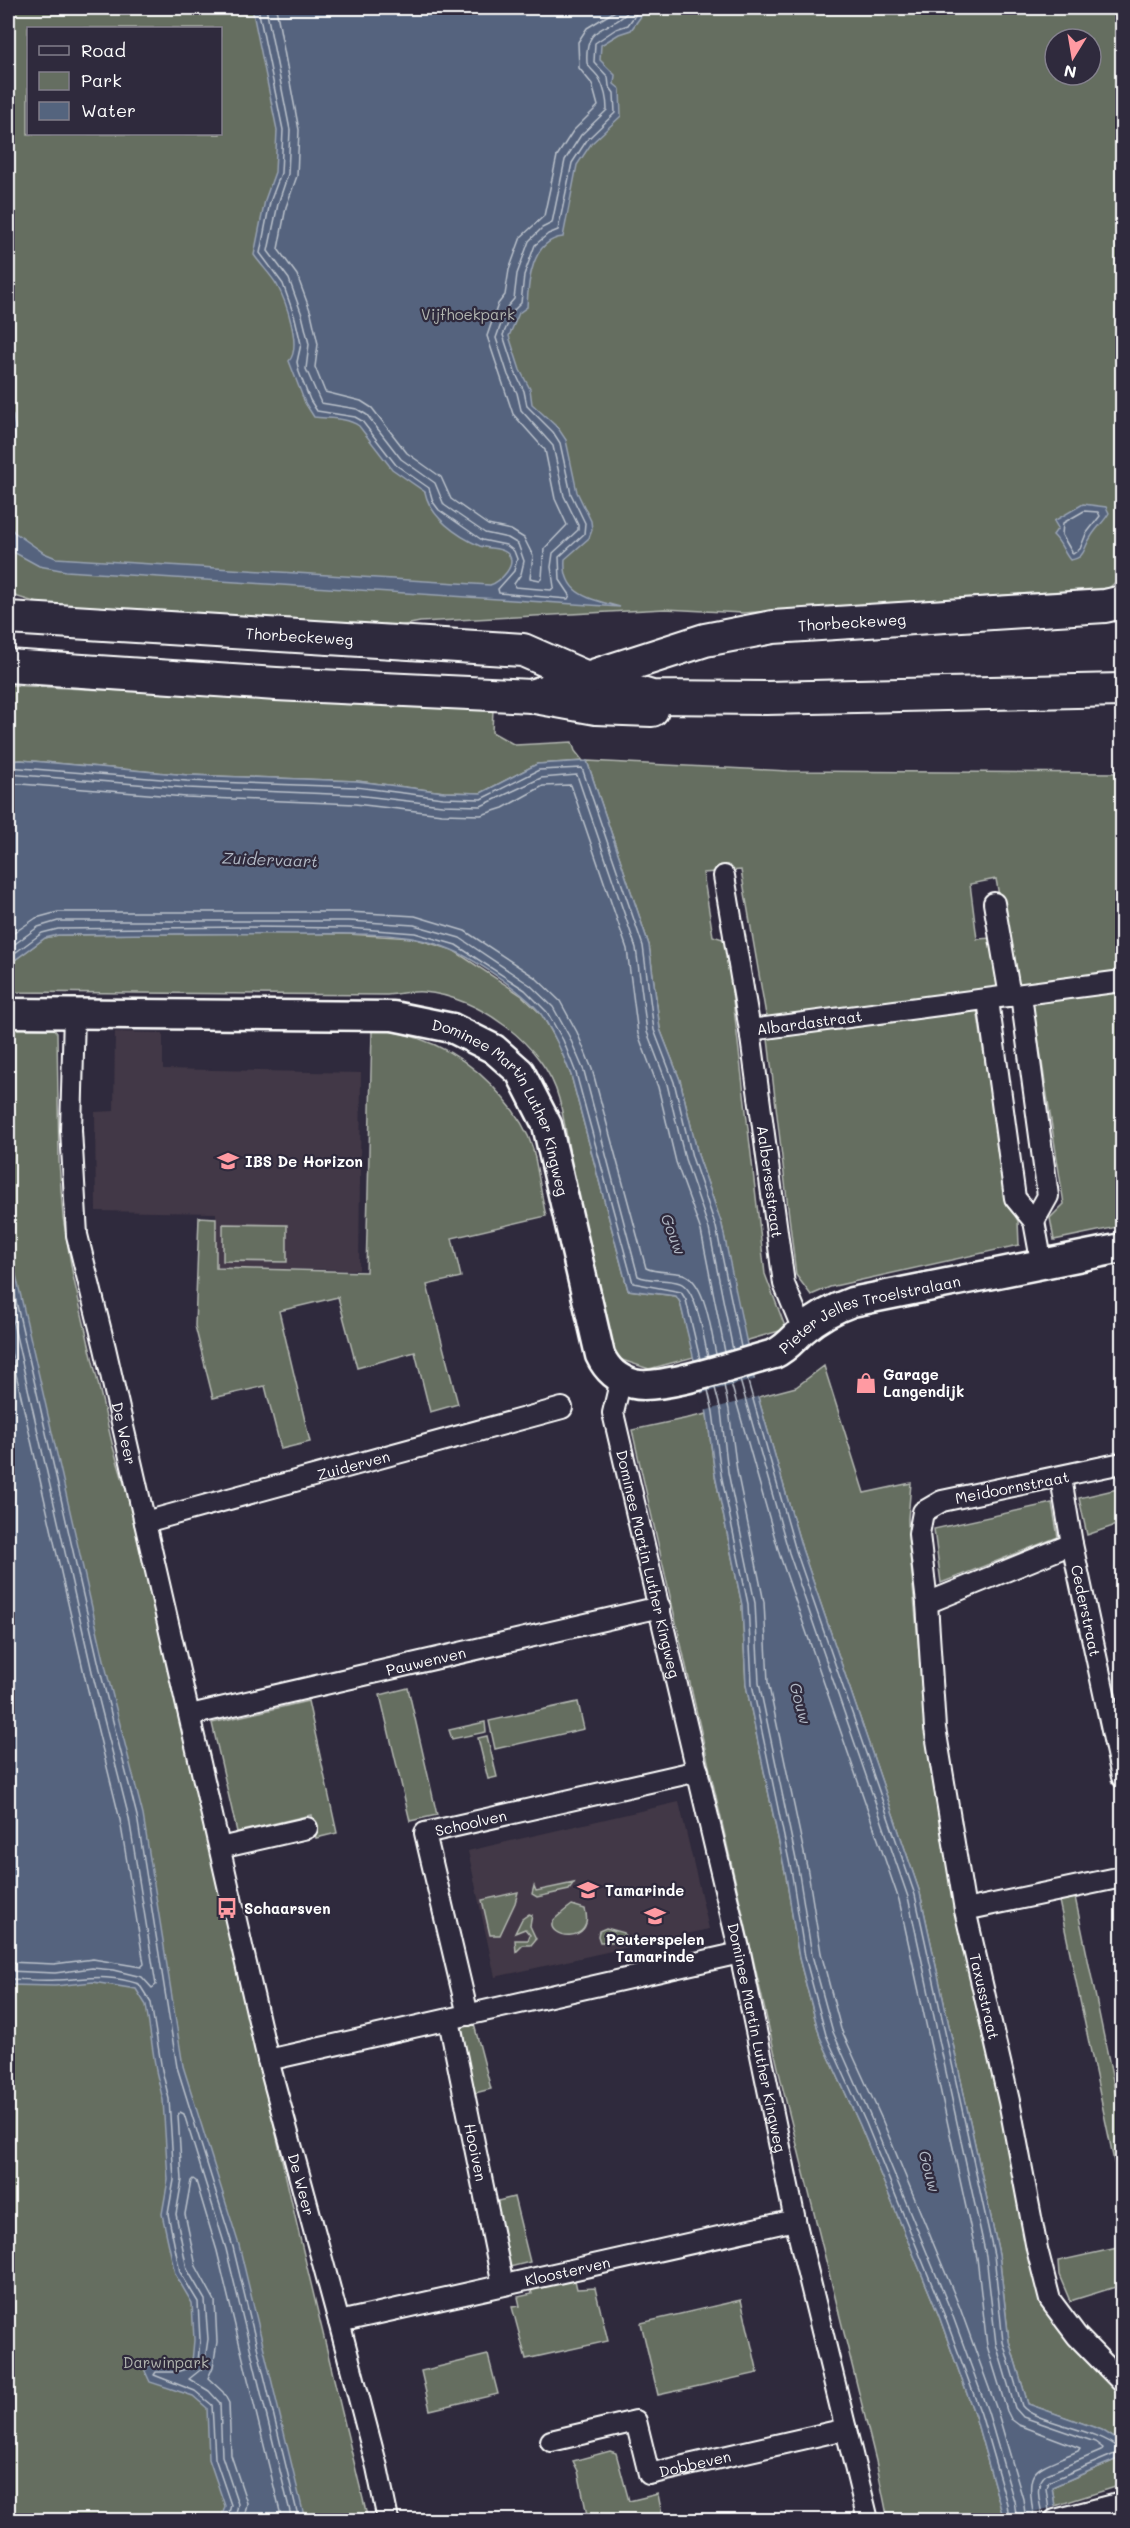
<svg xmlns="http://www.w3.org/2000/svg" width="1130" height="2528" viewBox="0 0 1130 2528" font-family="Mali,sans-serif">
  <rect width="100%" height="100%" fill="#2f2a3d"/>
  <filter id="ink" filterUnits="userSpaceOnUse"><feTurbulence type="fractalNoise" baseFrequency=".0167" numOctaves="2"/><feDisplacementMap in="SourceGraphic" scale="12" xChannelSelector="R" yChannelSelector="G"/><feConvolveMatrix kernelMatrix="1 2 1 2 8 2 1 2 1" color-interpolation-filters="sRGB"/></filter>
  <g filter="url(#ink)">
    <path fill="#423846" d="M115,1032L163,1033V1069L361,1073L359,1270L216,1268V1213L96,1211L95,1112L114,1111Z
      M679,1802L709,1929L495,1977L468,1851Z"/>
    <path fill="#656e61" stroke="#b2b6b0" stroke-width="1.5" fill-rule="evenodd" d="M8,8H1122V576L1109,588L743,613L665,609L420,622L365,633L41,604L8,594ZM28,28H220V134H28ZM1055,39H1091V75H1055Z
      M8,685L493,710L492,732L515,745L572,742L575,751L583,761L537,764L481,793L444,792L357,781L188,775L21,760L8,761Z
      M587,761L788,771L1122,773V971L1025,987L1015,985L996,879L970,884L977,939L992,938L999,988L767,1021L741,870L703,873L713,936L726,940L765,1274L786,1329L745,1341L722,1225L698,1155L680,1080L660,1029L649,945Z
      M247,933L348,934L413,938L453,950L521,995L542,1015L558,1043L571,1075L628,1290L676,1296L680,1302L694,1357L649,1369L613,1357C601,1303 588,1248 577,1193C570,1162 567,1129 559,1099C545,1045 478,996 423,992C412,991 398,994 387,995L8,992V965L45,938L58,935Z
      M1122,988V1226L1054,1240L1050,1218L1064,1204L1033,1005L1042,998Z
      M977,1009L1006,1198L1018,1221L1019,1245L830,1287L811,1295L796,1275L768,1039L782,1035Z
      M8,1028H53L57,1033L59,1161L63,1217L73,1276L113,1447L133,1513L300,2238L368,2520H8Z
      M383,1030C432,1037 471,1059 503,1098C516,1113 527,1129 533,1149C538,1170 541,1194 546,1216L452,1238L461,1277L427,1285L458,1404L430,1412L415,1352L357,1368L338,1297L279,1311L310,1442L281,1449L265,1386L213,1398L195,1326L199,1217L216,1218V1268L366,1272L372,1031Z
      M223,1224L287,1225V1262L223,1261Z
      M824,1366L864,1493L911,1483L908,1519L909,1542L920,1663L936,1782L1062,2329L1122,2397V2443L1101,2430L1028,2404L1009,2341L999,2254L920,1893L802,1549L758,1397L796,1387Z
      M707,1414L715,1475L742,1605L746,1685L786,1876L799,1958L820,2037L860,2125L939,2316L975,2416L1003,2516L984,2520H888L876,2461L782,2085L632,1430Z
      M1122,1488V1523L1087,1535L1079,1498Z
      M1052,1503L1058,1537L941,1583L934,1529Z
      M408,1688L437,1815L410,1821L380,1695Z
      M308,1701L337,1833L316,1838L311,1815L237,1832L212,1723Z
      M578,1702L584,1729L495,1749L489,1721Z
      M485,1722L486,1732L452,1739L449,1730Z
      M487,1736L497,1777L488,1779L478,1738Z
      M574,1883L569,1890L537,1897L532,1894L534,1886L536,1891Z
      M518,1892L515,1903L500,1935H490L482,1900Z
      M1075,1897L1122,2124V2199L1059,1901Z
      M572,1905L585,1909C596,1946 544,1938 553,1921C554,1919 569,1907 572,1905Z
      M529,1914L532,1915L530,1926L536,1939L531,1945H523L516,1952L515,1940H528L530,1935L525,1929L515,1933L522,1919Z
      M606,1928L624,1933L625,1935L612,1942H600L598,1936L599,1931Z
      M474,2024L491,2089L459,2097L442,2032Z
      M514,2197L530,2262L498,2270L482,2205Z
      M1122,2247V2285L1070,2301L1059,2275L1058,2261Z
      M574,2276L577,2289L595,2288L608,2341L526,2359L512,2307L520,2306L518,2297L532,2294L530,2285Z
      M741,2300L758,2373L658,2395L641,2323Z
      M488,2355L498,2394L430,2410L421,2371Z
      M610,2451L616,2453L629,2501L658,2494L663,2520H588L578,2471L573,2461Z
      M1122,2457V2485L1055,2506L1052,2487Z"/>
    <path fill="#54647e" stroke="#98a2b2" stroke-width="1.5" d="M252,8H647L631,30L619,34L601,45L600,60L615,75L614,84L620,89L621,116L591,144L577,165L563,237C532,240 528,281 527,307L519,313L509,336L520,370L530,389L532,404L558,428L566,440L577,492L591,521L592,530L589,538L565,559C562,596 591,599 620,607L66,571L39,566L8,549V407L13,416L15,427L11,528L14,532L44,553L56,558L490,585C500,582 519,564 507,553C500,547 488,549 480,546C457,536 430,517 425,492L392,469L359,426C346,417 328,419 314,417L305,403L289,361C302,347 286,301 277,285C271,275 261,265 254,255L265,200L275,172L277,130Z
      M1083,504L1106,507L1109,513C1104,522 1096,528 1091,537C1083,548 1086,558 1070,560C1063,552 1062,543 1053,535L1058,528L1054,521Z
      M21,760L188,775L357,781L444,792L481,793L537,764L587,761L649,945L660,1029L680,1080L698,1155L722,1225L758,1397L802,1549L920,1893L999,2254L1009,2341L1028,2404L1102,2430L1122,2443V2457L1052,2487L1057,2520H1004L975,2416L939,2316L860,2125L820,2037L799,1958L786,1876L746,1685L742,1605L715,1475L707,1414L680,1302L676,1296L628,1290L571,1075C563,1055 555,1035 543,1017C530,996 476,960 452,950C408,930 352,934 304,934C222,933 140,934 58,935L45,938L8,965V761Z
      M8,1240L107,1673L143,1815L183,2066L239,2245L305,2520H221L225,2506L209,2459L207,2408L193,2396L150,2382L145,2371L149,2365L175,2366L192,2362L194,2340L192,2303L175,2274L162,2214L168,2180L163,2100L156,2071L146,2005L136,1989L93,1982L55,1986L8,1985Z"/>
    <path fill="#2f2a3d" d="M757,1379L760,1396L704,1411L699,1394Z
      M1058,2506L1060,2520H1001Z"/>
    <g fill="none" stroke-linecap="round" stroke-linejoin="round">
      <path stroke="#bbc1cb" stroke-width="1.5" d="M258,8L283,130L281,173L270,202L260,253L283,284L295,318L301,344L297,362L299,372L310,400L317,411L355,417L362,421L396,465L429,488L433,502L439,510L482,540L506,545L514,551L517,559L514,571L498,589L499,593L568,599L570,595L560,580L559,557L584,534L585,523L571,494L560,443L553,432L527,406L524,391L515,372L503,335L514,310L521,303L524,275L535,245L548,234L558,230L572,163L587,140L615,113L614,93L609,86L608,77L594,62L595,43L616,29L628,25L640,8
        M266,8L290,130L288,174L278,204L268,251L289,279L302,315L309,344L306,369L321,403L357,409L367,415L401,459L435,483L444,505L485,533L508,538L518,544L524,561L521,574L514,584L515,587L551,590L554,587L551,567L553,553L578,530V525L564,496L553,446L521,410L517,393L508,375L496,338L507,307L514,299L517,274L529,241L542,228L552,223L565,160L581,135L607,110C607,100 604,88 600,80C597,73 590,70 587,63C584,20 612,34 631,8
        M276,8L299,130L297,176L286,207L278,249L297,275L311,313L318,344L315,367L325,392L361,401L372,408L407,453L441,477L451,499L488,525L511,530L524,538L533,556L530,578L540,580L542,578L544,549L567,525L555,499L545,450L513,414L487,336L498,304L505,295L509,270L521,237L544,216L557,156L573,131L598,106L592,84L579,68L578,42L587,28L620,8
        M1084,511L1098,512L1100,516L1086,534L1080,549L1073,554L1062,535L1063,523Z
        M8,767L187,781L356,787L443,798L481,799L539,770L582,768L643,946L654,1030L674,1082L692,1157L716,1227L741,1347
        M8,774L187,788L356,795L442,805L481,806L541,778L577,775L636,948L647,1032L667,1084L685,1159L709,1229L733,1350
        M8,783L186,797L355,804L442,814L481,815L503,808L543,786L571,785L627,949L638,1034L658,1087L676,1162L701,1231L725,1352
        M8,937L36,918L58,912H349L415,916L465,931L536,978L560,1001L577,1032L592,1069L646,1268C656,1273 671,1271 683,1274C706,1281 711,1333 716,1354
        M8,949L38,927L58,921H349L414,925L460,938L530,985L553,1007L569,1036L584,1071L638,1276C650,1282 667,1278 680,1283C697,1289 704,1340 708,1357
        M8,958L42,933L58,929L247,927L348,928L415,933L456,945L525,990L547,1012L563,1040L576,1073L633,1283L681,1292L686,1300L700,1359
        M8,1266L101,1674L137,1816L177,2067L233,2247L299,2520
        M8,1300L93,1676L129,1818L156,1985L152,1988L142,1977L113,1970L92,1968L55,1973L8,1971
        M8,1339L85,1678L120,1820L144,1964L141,1967L93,1959L54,1964L8,1962
        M747,1378L796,1551L915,1895L994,2255L1003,2342L1022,2406C1035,2423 1096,2428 1119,2449L1117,2453L1048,2482L1046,2488L1049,2511
        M740,1380L789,1553L908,1897L986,2256L996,2344L1015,2408L1023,2417L1095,2442L1103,2448L1101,2451L1047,2474C1032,2484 1041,2505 1043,2520
        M731,1383L780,1556L899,1900L977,2258L987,2346L1007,2411L1011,2419L1019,2425L1080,2448L1078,2451C1029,2472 1026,2466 1034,2520
        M724,1385L729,1410L737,1471L764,1602L768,1682L808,1872L821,1953L841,2029L881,2117L960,2308L997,2410L1023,2499L1026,2520
        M715,1388L721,1411L728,1472L755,1603L759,1683L799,1874L812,1955L833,2032L872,2120L951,2311L988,2412L1014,2501L1017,2520
        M708,1390L713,1412L721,1474L748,1604L752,1684L792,1875L805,1957L826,2035L866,2123L944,2314L981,2414L1007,2504L1009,2520
        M8,1979C23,1979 39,1981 55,1980C87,1979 106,1973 139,1984L151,2003L162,2070L169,2099L174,2180L168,2214L180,2272L198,2302L200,2340L198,2362L195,2366L176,2372H156L154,2375L195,2391L212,2405L215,2458L231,2505L227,2520
        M235,2520L238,2504L222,2456L220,2403L209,2391L189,2379L204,2367L208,2339L205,2300L187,2269L176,2214L182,2180L178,2115L180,2112L184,2114L226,2249L292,2520
        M244,2520L247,2503L231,2455L229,2403L223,2392L208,2378L213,2367L217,2342L215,2301L196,2266L185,2214L191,2181L193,2179L196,2181L217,2251L282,2520"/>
      <defs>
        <g id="street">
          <path id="s1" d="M724,876L750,1030L1122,981"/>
          <path d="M994,903L1010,996"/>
          <path d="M1021,995L1048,1196L1034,1221"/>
          <path d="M988,1000L1015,1198L1034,1221L1042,1265"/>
          <path id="s2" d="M74,1013L71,1130L77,1235L105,1348L268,2060L339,2322L377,2467L388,2520"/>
          <path id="s3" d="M750,1030L784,1284L803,1330"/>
          <path id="s4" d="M621,1379L613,1413L740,1953L795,2220L868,2520"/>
          <path id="s5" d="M1122,1463L942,1501L923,1512L919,1534L927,1603L935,1728L965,1910L1009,2101L1037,2249L1050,2300L1077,2336L1122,2382"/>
          <path id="s6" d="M1061,1478L1072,1544L1122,1777"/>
          <path id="s7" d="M145,1522L562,1408"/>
          <path d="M927,1603L1072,1544"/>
          <path id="s8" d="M190,1715L660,1607"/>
          <path d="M220,1848L307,1828"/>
          <path d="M965,1910L1122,1877"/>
          <path id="s9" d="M468,2015L425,1833L698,1771"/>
          <path id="s10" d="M449,2020L503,2285"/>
          <path d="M268,2060L740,1953"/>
          <path id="s11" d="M339,2322L795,2220"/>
          <path id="s12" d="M551,2441L636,2421L649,2474L846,2429"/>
          <path d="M1055,2520L1122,2503"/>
        </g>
        <g id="secondary">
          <path id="s13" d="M8,1013L393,1016L452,1028L494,1049L520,1072L547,1125L600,1355C607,1370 617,1379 634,1384C660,1391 744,1362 774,1354C787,1348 793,1339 803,1330C817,1318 835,1308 852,1302L1122,1248"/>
        </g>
        <g id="primary">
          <path id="s14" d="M8,618L523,650L587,678L652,697L766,698L1122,690"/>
          <path id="s15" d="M8,666L276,684L531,696L705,640L773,627L1105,606L1122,602"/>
          <path d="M535,697L596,708L652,710"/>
        </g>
      </defs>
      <use href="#street" stroke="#fff" stroke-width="24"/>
      <use href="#secondary" stroke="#fff" stroke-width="33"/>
      <use href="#primary" stroke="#fff" stroke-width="36"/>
      <use href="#street" stroke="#2f2a3d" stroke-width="20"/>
      <use href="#secondary" stroke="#2f2a3d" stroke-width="28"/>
      <use href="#primary" stroke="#2f2a3d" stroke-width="32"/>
    </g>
  </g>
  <defs>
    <symbol id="school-bare" viewBox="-9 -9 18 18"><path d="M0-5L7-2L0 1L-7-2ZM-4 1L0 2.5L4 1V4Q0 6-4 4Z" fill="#ff9aa2" stroke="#2f2a3d" stroke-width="2.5" paint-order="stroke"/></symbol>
    <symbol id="shop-bare" viewBox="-9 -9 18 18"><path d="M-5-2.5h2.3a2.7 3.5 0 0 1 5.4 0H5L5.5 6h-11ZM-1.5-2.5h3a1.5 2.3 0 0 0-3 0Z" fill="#ff9aa2" stroke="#2f2a3d" stroke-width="2.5" paint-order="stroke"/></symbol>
    <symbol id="bus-bare" viewBox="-9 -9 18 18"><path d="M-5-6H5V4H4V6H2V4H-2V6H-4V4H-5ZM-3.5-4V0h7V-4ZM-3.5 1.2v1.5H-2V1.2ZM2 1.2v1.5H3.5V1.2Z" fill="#ff9aa2" stroke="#2f2a3d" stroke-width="2.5" paint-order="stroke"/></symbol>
  </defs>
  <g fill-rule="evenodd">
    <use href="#school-bare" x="213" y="1146" width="30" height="30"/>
    <use href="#shop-bare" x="851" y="1368" width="30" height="30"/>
    <use href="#school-bare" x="573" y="1875" width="30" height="30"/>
    <use href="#bus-bare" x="212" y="1893" width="30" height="30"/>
    <use href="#school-bare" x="640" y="1901" width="30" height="30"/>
  </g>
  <g text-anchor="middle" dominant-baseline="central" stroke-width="4.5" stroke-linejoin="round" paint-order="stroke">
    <g font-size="15" fill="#b2b6b0" stroke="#2f2a3d">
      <text x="468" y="314">Vijfhoekpark</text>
      <text x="166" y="2362">Darwinpark</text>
    </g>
    <g font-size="15" fill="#fff" stroke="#2f2a3d">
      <text stroke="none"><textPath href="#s15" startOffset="855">Thorbeckeweg</textPath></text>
      <text stroke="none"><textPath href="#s14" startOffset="292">Thorbeckeweg</textPath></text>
      <text stroke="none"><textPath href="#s1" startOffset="216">Albardastraat</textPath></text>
      <text stroke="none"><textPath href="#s13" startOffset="542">Dominee Martin Luther Kingweg</textPath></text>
      <text stroke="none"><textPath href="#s3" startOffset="153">Aalbersestraat</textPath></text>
      <text stroke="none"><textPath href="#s13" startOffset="1119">Pieter Jelles Troelstralaan</textPath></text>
      <text stroke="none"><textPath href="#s2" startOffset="426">De Weer</textPath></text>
      <text stroke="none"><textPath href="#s7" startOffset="216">Zuiderven</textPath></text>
      <text transform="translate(1012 1487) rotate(-11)">Meidoornstraat</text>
      <text stroke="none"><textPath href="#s4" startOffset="190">Dominee Martin Luther Kingweg</textPath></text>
      <text stroke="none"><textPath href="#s6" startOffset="135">Cederstraat</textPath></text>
      <text stroke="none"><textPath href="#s8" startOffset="242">Pauwenven</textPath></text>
      <text stroke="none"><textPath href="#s9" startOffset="234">Schoolven</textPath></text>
      <text stroke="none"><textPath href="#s5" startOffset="696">Taxusstraat</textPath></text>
      <text stroke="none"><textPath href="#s4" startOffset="676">Dominee Martin Luther Kingweg</textPath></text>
      <text stroke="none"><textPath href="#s10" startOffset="135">Hooiven</textPath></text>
      <text stroke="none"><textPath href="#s2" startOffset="1198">De Weer</textPath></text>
      <text stroke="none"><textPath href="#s11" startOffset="234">Kloosterven</textPath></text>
      <text stroke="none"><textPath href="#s12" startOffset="189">Dobbeven</textPath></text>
    </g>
    <g font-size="15" font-weight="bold" fill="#fff" stroke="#2f2a3d" text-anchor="start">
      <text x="245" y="1161">IBS De Horizon</text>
      <text x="883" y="1374">Garage<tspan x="883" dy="17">Langendijk</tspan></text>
      <text x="605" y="1890">Tamarinde</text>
      <text x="244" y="1908">Schaarsven</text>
      <text x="655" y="1939" text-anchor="middle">Peuterspelen<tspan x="655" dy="17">Tamarinde</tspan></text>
    </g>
    <g font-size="16" font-style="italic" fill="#b2b9c5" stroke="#2f2a3d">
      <text transform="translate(270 859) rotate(2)">Zuidervaart</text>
      <text transform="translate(674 1234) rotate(69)">Gouw</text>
      <text transform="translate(801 1703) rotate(75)">Gouw</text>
      <text transform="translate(930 2171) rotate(75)">Gouw</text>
    </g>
  </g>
  <rect width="1130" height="2528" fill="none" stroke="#2f2a3d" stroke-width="30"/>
  <rect x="15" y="15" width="1100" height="2498" fill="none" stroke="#fff" stroke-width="2" filter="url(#ink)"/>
  <rect x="27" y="27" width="195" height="108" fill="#2f2a3d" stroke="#827f8b" stroke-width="1.5"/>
  <rect x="39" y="46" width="30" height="9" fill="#2f2a3d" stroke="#827f8b" stroke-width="1.5"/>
  <text x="81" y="57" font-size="18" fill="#ffffff">Road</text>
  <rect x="39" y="72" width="30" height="18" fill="#656e61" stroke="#827f8b" stroke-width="1.5"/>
  <text x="81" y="87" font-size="18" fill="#ffffff">Park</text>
  <rect x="39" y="102" width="30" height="18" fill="#54647e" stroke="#827f8b" stroke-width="1.5"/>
  <text x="81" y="117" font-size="18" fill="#ffffff">Water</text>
  <g transform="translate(1073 57) rotate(191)"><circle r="28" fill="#2f2a3d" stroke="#827f8b" stroke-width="1.5"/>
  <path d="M0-4.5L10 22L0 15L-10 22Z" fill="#ff9aa2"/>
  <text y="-9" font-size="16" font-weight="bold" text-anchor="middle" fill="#ffffff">N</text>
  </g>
</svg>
